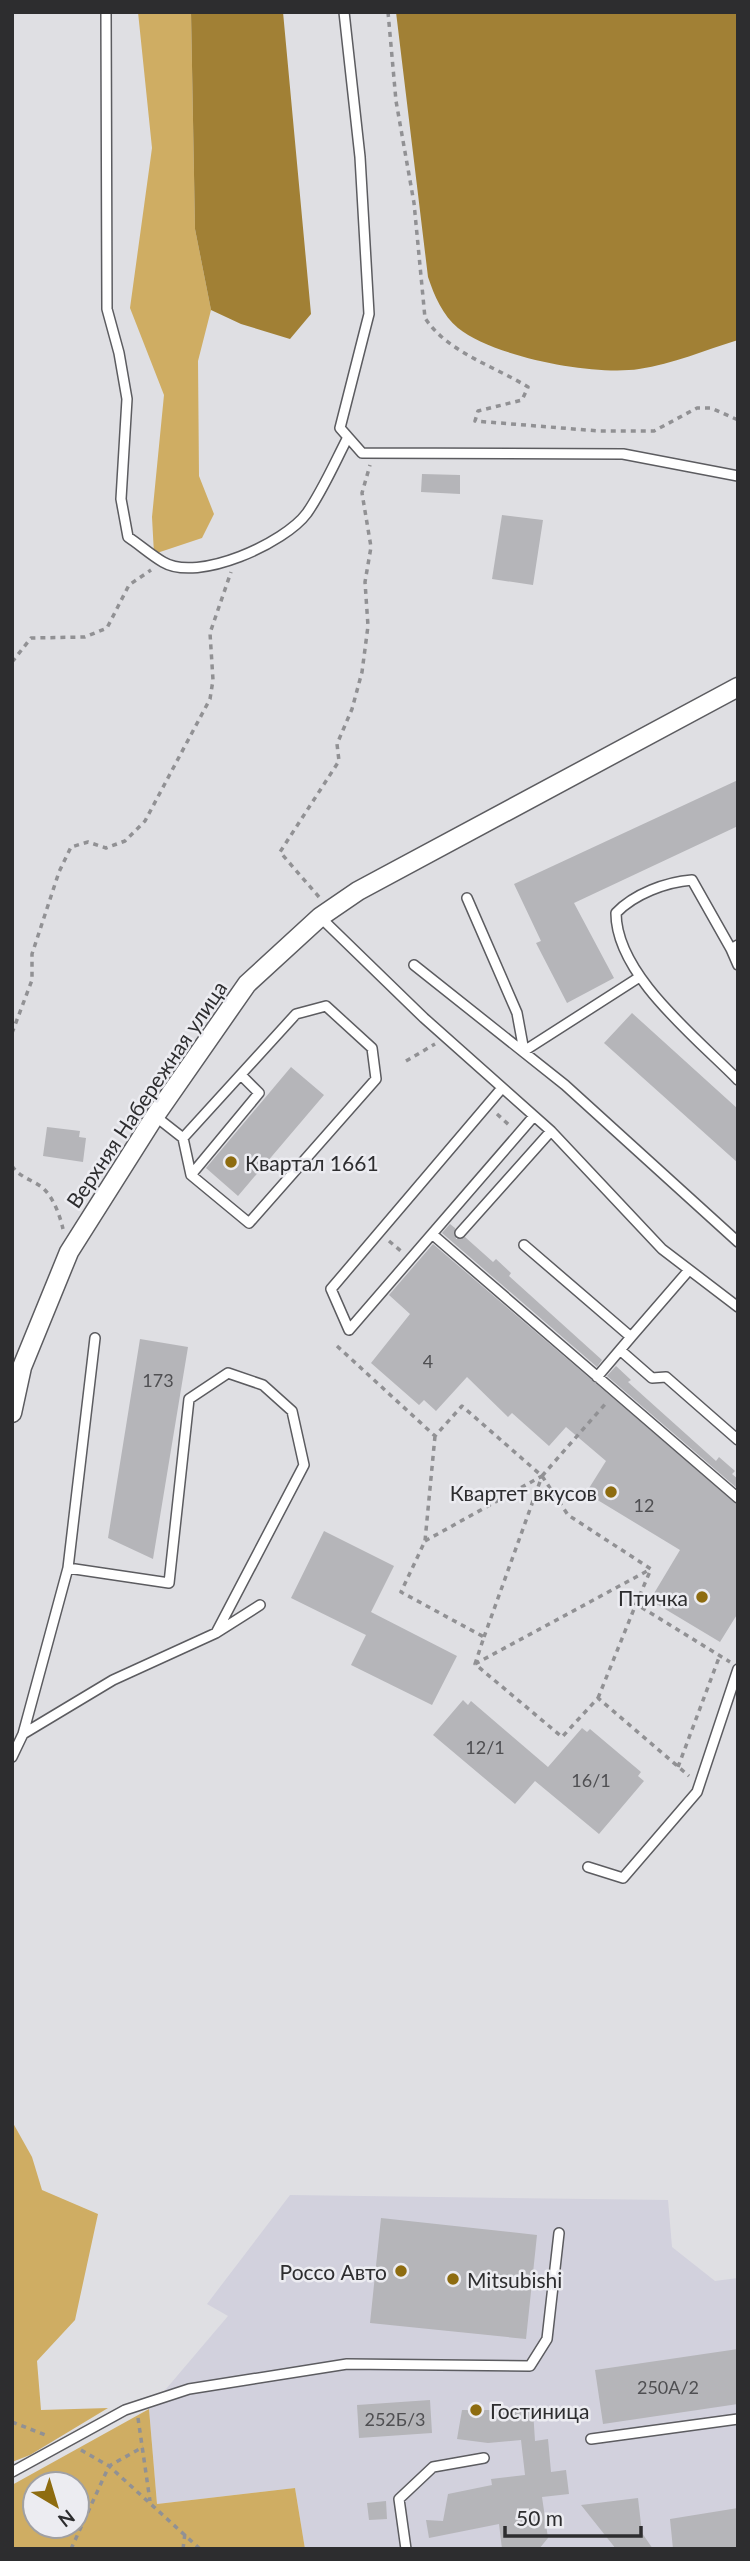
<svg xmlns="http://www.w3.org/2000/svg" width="750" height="2561" viewBox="0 0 750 2561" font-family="Lato,sans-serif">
  <rect width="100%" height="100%" fill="#dfdfe3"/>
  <path fill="#d2d1dd" d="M290,2195L668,2200L672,2247L715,2281L738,2278V2549H305L295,2488L157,2504L149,2409L228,2316L207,2304Z"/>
  <path fill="#cfad63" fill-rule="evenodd" d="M138,12H191L195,229L211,310L198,361L199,476L214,514L202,538L154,554L152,517L164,395L130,308L152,148Z
    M13,2123L32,2157L42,2190L98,2214L75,2320L37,2361L41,2410L108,2408L30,2455L12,2462Z
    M149,2409L157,2504L295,2488L305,2549H12V2485ZM35,2484H77V2526H35Z"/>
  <path fill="#a18035" d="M191,12H283L311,314L290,339L241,324L211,310L195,229Z
    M396,12H738V340C705,350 673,364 639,369C594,376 494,357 458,328C443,316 434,295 428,277Z"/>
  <path fill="#b5b5b9" d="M422,474L460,475V494L421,492Z
    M502,515L543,520L533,585L492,579Z
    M738,780V826L574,903L614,978L567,1003L536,943L541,941L514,884Z
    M632,1013L738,1109V1163L604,1043Z
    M291,1067L324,1095L238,1196L206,1168Z
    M47,1127L80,1131L79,1137L86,1138L83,1162L43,1156Z
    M450,1224L455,1228L456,1239L465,1237L493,1262L496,1259L511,1273L509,1276L602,1360L597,1367L442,1233Z
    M433,1244L738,1505V1613L720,1642L650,1600L680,1550L586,1493L606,1461L566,1427L549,1446L512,1413L508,1417L467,1377L436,1411L424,1400L419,1405L371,1363L410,1314L389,1295Z
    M140,1339L188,1347L153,1559L108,1538Z
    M616,1366L631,1380L628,1382L716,1461L719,1457L735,1471L732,1474L738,1479V1489L607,1376Z
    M324,1531L394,1566L371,1612L457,1656L432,1705L351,1665L366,1635L291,1598Z
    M463,1700L468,1705L471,1701L548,1767L582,1728L587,1732L590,1729L641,1772L638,1776L644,1781L599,1834L535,1781L515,1804L433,1735Z
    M381,2218L537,2235L526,2339L370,2323Z
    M738,2349V2404L603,2424L595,2370Z
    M430,2400L432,2433L359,2438L357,2405Z
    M462,2410H533L535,2441L548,2439L551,2472L566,2470L569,2494L542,2497L548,2538L539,2549H502L499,2524L429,2538L426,2520L443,2521L448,2494L492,2485L491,2479L525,2475L521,2440L488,2443L457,2439Z
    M638,2498L642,2533L653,2549H616L581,2505Z
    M386,2501L387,2519L369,2520L367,2503Z
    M738,2508V2549H673L670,2519Z"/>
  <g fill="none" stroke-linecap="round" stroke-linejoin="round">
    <defs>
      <path id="lane" d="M106,12L107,309L119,353L127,399L121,499L128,537C140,545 151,555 163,562C198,583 285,543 307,513C323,490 335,462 348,437
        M344,12L360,157L369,314L340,428L362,453L623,454L738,476
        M467,898L517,1013L524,1051L638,978
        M320,917L424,1018L551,1131L662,1249L738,1307
        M738,945L731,949L738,965
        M731,949L692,880C666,882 634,894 616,913C616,975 697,1038 738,1080
        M414,965L565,1085L738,1242
        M502,1088L331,1289L349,1330L432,1234L738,1498
        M155,1116L183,1138L191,1175L249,1223L376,1079L372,1048L326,1006L296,1014L183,1138
        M191,1175L259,1093L241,1075
        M460,1233L551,1131
        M432,1234L534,1116
        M524,1245L631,1337L689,1270
        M620,1350L652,1378L666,1377L738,1440
        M597,1377L631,1337
        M68,1568L169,1583L189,1399L228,1373L263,1385L292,1411L304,1465L216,1633
        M23,1734L113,1680L216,1633L260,1605
        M12,1757L23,1734L68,1568L95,1338
        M588,1867L623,1878L697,1792L738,1669
        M591,2439L738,2419
        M12,2472L125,2410L189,2389L347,2364L530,2366L547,2339L559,2233
        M406,2549L399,2499L433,2467L484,2458"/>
      <path id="street" d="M12,1413L22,1367L69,1252L155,1116L247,984L320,917L358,891L738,687"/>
    </defs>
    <use href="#lane" stroke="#5c5c60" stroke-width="12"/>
    <use href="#street" stroke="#5c5c60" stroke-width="21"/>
    <path stroke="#919194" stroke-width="3.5" stroke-dasharray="5 5" stroke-linecap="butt" d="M388,12L396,101L414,203L425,318C447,352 494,366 528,387L522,400L478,411L475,421L599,431H654L697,408H711L738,420
      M12,662L31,638L85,637L107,628L129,585L151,570
      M319,897L280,852L339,761L337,744L352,709L362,672L368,626L365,582L371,547L362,493L370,465
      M12,1033L32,980V954L59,872L71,847L88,842L106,848L125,841L145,821L210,699L213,680L210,633L231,572
      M406,1061L435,1044
      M497,1114L509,1125
      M12,1166C20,1178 34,1180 44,1189C54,1199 60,1216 63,1229
      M389,1241L402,1252
      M337,1346L435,1436L462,1406L542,1476L568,1515L651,1569L636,1604L730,1662
      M435,1436L425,1541L401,1592L484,1637L475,1664L562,1737L598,1698L689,1776
      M542,1476L607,1402
      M425,1541L542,1476L484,1637
      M475,1664L649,1570
      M598,1698L636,1604
      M678,1767L720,1655
      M138,2418L150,2501
      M12,2422L48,2436
      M81,2450L109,2466L200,2549
      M71,2549L109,2466L143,2447
      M183,2549L185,2533"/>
    <use href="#lane" stroke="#fff" stroke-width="9"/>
    <use href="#street" stroke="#fff" stroke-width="18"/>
  </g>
  <g fill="#8e6c10" stroke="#ececf1" stroke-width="2.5">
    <circle cx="231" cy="1162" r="7"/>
    <circle cx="611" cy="1492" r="7"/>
    <circle cx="702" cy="1597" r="7"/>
    <circle cx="401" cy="2271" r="7"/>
    <circle cx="453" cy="2279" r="7"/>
    <circle cx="476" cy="2410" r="7"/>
  </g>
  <g text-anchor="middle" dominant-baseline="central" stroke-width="5" stroke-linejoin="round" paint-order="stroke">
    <g font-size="18" fill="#4f4f52">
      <text x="428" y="1361">4</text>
      <text x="158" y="1380">173</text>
      <text x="644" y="1505">12</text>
      <text x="485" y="1747">12/1</text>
      <text x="591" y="1780">16/1</text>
      <text x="668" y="2387">250А/2</text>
      <text x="395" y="2419">252Б/3</text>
    </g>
    <g font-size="21" fill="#2d2d2f" stroke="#ececf1">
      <text transform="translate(146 1094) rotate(-56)">Верхняя Набережная улица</text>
    </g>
    <g font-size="21" fill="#2d2d2f" stroke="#ececf1" text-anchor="start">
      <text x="245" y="1162">Квартал 1661</text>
      <text x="597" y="1492" text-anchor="end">Квартет вкусов</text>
      <text x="688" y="1597" text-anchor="end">Птичка</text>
      <text x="387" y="2271" text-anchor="end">Россо Авто</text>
      <text x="467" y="2279">Mitsubishi</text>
      <text x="490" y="2410">Гостиница</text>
    </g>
  </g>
  <rect width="750" height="2561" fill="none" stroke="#2d2d2f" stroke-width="28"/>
  <g transform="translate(56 2505) rotate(142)"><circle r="33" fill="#ececf1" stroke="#a0a0a3" stroke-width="2"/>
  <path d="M0-5L12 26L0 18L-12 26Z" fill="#8e6c10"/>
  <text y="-10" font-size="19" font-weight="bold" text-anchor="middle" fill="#2d2d2f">N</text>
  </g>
  <path d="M505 2526v10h136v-10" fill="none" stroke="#2d2d2f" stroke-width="3.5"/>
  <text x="516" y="2526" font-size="21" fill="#2d2d2f" stroke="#ececf1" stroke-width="5" paint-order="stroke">50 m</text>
</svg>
